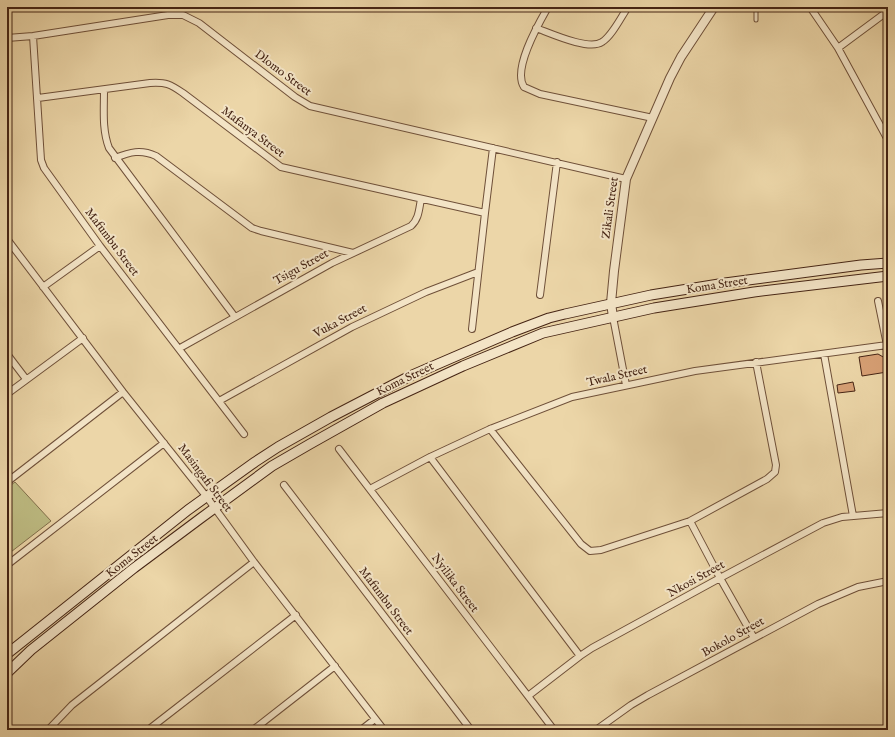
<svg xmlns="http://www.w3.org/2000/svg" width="895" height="737" viewBox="0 0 895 737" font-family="'IM FELL English',serif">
  <rect width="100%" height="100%" fill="#ecd6a8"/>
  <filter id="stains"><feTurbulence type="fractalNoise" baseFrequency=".005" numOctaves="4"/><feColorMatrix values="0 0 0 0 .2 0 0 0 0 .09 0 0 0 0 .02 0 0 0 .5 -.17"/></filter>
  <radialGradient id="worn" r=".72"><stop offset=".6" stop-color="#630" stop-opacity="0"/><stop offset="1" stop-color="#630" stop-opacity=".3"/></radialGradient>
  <path fill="#bebc83" stroke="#82704c" d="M15,482L51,521L7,555V488Z"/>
  <path fill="#d7a075" stroke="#452414" d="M878,354L885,358L887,372L862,376L859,357Z
    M853,382L855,391L838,393L837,385Z"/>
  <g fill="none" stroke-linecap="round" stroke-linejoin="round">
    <defs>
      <path id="service" d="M756,7V20"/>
      <path id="minor" d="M548,7C539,23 512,69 524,87L540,94L653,118
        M810,7L838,48L888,140
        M536,28C550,33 589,51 602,42C612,36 621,17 628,7
        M33,36L41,160L44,168L100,246L244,434
        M7,38L33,36L168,15H183L199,23L295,97L310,106L626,179
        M838,48L888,11
        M104,90C104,110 102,130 109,148L235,317
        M38,98L150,83C166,82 170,84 183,93L281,167L485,213
        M115,158C130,152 141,149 156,156L252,228L261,231L353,253
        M7,239L123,392L206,496L254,562L384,730
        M43,287L100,246
        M540,295L557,162
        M878,301L888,350
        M613,317L626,385
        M472,329L485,213L493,148
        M180,348L332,263L411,226C419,219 419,209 421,199
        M7,354L26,379
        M824,354L853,516
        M7,394L83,338
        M219,401L352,327L426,292L478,272
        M490,429L581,544L590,551L601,550L690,521L767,479L775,472L776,465L756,362
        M339,449L554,730
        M430,457L580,656
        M7,482L123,392
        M284,485L471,730
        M370,489L430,457L490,429L572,397L695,371L887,345
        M690,521L720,578L754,638
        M7,565L164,443
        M528,696L580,656L592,648L720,578L823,523L842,517L888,513
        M48,730L72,705L254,562
        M148,730L296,615
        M253,730L335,666
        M361,730L375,719
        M596,730L631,705L648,695L818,604L858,587L888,581"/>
      <path id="tertiary" d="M613,317L611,303L614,271L626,179L670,78L681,57L714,7"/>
      <path id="secondary" d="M7,654L188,510L255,462L278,447L331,417L410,376L512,332L549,318L565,314L651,295L725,283L861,265L888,263
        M7,673L31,650L134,568L201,518L272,466L310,444L383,403L463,366L543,333L654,308L754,292L888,276"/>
    </defs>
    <use href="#service" stroke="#6f5039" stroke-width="5"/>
    <use href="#minor" stroke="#6f5039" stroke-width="8"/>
    <use href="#tertiary" stroke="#6f5039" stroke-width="10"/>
    <use href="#secondary" stroke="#452414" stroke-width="11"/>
    <use href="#service" stroke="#f3e4c6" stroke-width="3"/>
    <use href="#minor" stroke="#f3e4c6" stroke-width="6"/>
    <use href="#tertiary" stroke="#f3e4c6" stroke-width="8"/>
    <use href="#secondary" stroke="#f3e4c6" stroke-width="9"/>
  </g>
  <g text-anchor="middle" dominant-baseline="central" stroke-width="4" stroke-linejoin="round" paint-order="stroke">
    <g font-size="12" fill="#452414" stroke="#f3e4c6">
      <text transform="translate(283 73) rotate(37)">Dlomo Street</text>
      <text transform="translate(253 132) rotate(37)">Mafanya Street</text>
      <text transform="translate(610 208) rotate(-82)">Zikali Street</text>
      <text transform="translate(112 242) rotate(53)">Mafumbu Street</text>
      <text transform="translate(301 267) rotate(-29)">Tsigu Street</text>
      <text transform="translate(717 285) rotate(-9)">Koma Street</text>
      <text transform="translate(340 321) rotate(-28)">Vuka Street</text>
      <text transform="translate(617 376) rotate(-13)">Twala Street</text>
      <text transform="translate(405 379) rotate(-26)">Koma Street</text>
      <text transform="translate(205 478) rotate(53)">Masingafi Street</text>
      <text transform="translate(132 556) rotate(-38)">Koma Street</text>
      <text transform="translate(696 579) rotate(-29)">Nkosi Street</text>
      <text transform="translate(455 583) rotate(53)">Nyilika Street</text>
      <text transform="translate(386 601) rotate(53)">Mafumbu Street</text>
      <text transform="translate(733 637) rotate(-29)">Bokolo Street</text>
    </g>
  </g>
  <rect width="895" height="737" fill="none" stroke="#ecd6a8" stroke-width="24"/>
  <rect x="8" y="8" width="879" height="721" fill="none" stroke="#452414" stroke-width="2"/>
  <rect x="12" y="12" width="871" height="713" fill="none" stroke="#452414"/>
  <rect width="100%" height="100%" filter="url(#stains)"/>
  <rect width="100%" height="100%" fill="url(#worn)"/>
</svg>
